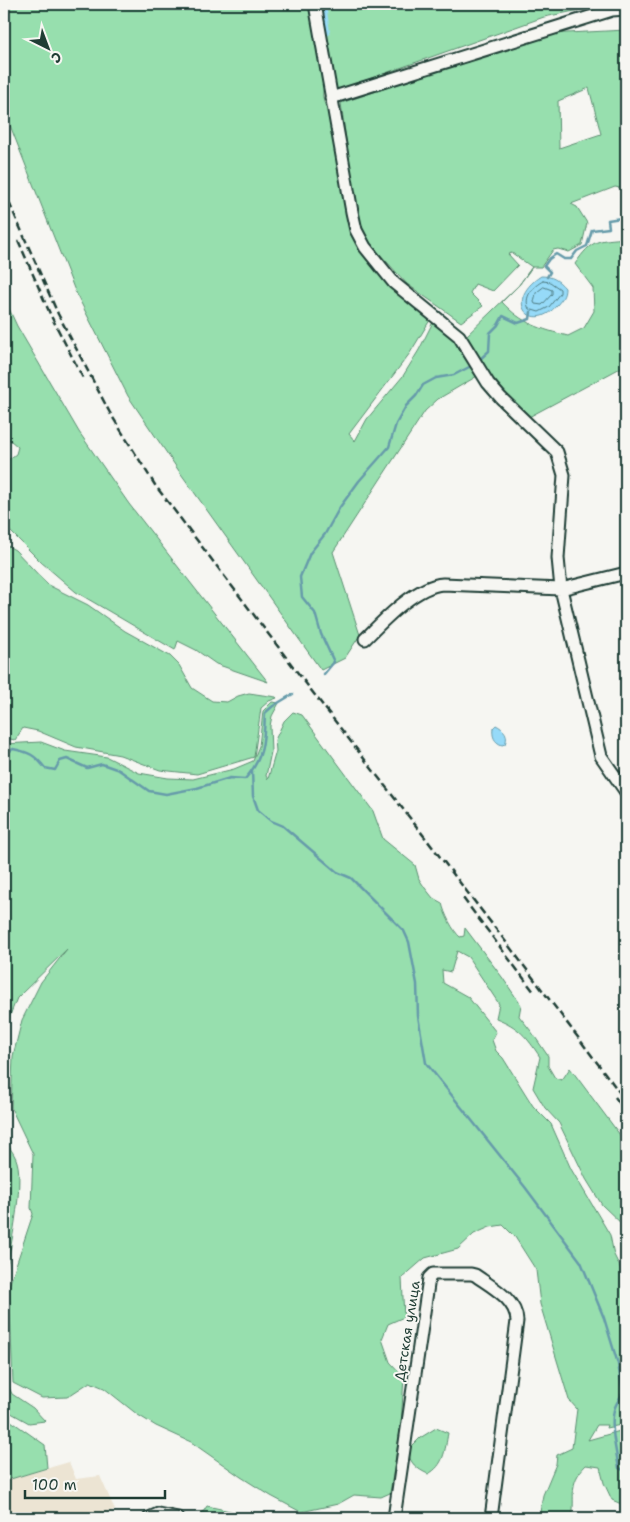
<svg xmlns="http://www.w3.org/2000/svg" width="630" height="1522" viewBox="0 0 630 1522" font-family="'Shantell Sans',sans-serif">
  <rect width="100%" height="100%" fill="#f6f6f2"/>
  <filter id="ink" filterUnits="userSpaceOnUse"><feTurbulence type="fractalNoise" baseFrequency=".02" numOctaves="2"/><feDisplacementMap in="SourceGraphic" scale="10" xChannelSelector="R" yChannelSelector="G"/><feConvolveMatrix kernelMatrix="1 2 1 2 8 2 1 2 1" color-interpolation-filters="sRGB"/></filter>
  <g filter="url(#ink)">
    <path fill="#ece4d3" d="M69,1462L76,1479L100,1476L115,1510L88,1518H4V1481Z"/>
    <path fill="#97dfae" stroke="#5b8e71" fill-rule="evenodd" d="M4,4H308L325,82C321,95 322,103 331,114L359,245L372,265L387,285L430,320L410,353L349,434L355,441L367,419L403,376L419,350L433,322L457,340L479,375L438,399L425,411L333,552L360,635L345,658L321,670L179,471L128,396L75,291L4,110Z
      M322,4H611L544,17L335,91Z
      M626,30V189L615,187L571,204L577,207L587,223L582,245L569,252L558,249L553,250L541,267H532L519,285L502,302C522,324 541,329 568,336L584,328L594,311L593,288L575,264C593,238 597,241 626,238V365L527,418C501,391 484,370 465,337L519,285L532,267L512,253L508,254L518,265L493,291L475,284L470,293L483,306L461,322L407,284L358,230L363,227L358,229L341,103L548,34ZM589,88L601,134L559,148L558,101Z
      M4,298L17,326L79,432L129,504L268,682L216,664L196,650L178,641L175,650L76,592L41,562L4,525V463L16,454L18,447L10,440L4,438Z
      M4,544L15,550L48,585L88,605L125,631L170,656L179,665L192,688L212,701L227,702L238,696L249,693L276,697L277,698L269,701L261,708L254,757L197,774L160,770L120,755L76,747L38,731L23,728L15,740L4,738Z
      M272,702L279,703L272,716L270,726L271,752L266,776L268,779L276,751L275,740L284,721L293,712L302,715L373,811L383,839L415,865L419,879L425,888L433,898L442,903C444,913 453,931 460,937L464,936L465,928L502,977L521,1005L519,1016L531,1031L548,1056V1066L555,1078L562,1080L570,1068L626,1143V1228L602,1205L586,1179L559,1123L545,1108L533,1088L540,1057C527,1037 519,1027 496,1018L499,1004L468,957L457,951L451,972L442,970L443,983L468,997L496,1032L492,1040L496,1051L503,1058L533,1106L551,1124L571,1169L610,1235L614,1255L626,1279V1424L606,1428L607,1425H597L588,1440L620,1431L626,1433V1506L612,1500L604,1483L600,1467L586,1465C567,1484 576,1496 572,1518H539L543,1495L556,1464L557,1455L572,1448L577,1409L569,1400L540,1304L536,1270L515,1237L503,1225L490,1227L474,1234L458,1249L425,1258L402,1278L404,1317L388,1324L382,1339L390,1362L404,1377L401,1425L390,1493L381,1497L354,1495L338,1504L301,1512L271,1496L241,1477L191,1442L156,1426L138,1415L104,1388L90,1382L67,1397L42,1398L13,1383L9,1286L33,1214L31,1208L33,1154L11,1108L13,1056L22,1020L41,982L67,949L17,998L4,1030V744L41,742L65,751L107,757L139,773L168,778L193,779L234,769L253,761L259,746L263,711Z
      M4,1139C8,1146 15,1154 17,1162C24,1184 10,1254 4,1278Z
      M4,1377L12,1394L33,1408L45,1421L29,1423L4,1409Z
      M4,1416L45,1445L47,1468L4,1481Z
      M436,1428L448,1433C445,1450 444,1466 428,1474C417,1469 409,1463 408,1450L420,1438Z
      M207,1506L262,1518H199Z"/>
    <path fill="#96daf8" stroke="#669baa" d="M541,276C552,276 558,280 565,288C565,296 562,299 557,305C532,335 502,301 541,276Z
      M496,725C504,729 509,735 505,744L502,745C494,742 492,736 493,728Z"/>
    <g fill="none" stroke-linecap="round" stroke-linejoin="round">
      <path stroke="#4f7c82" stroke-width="1" d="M543,281L550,282L560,289V293L549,307L539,312L529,309C523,297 533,286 543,281Z
        M544,287L552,290V294L542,305L535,304L534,302L536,293Z"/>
      <path stroke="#669baa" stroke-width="2.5" d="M547,277L550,272L544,266L549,259L556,254L564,259H571L577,251L587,246L592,230L609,228L608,220L621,218L622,210L626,206
        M479,360L489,351L490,333L498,325L503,316L518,323L530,319L531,312
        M324,674L334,662L321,634L315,613L302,597L300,577L310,553L325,534L340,507L359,481L389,447L396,424L406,406L416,396L423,385L436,378L454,375L473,365
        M4,755L13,749C29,752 35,755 45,768L55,770L60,761L67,759L87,768L102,764L119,770L149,791L166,794L197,788L230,778L245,779C264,758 264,740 265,713L273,706L293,694
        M252,771L253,796L258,810L271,821L283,826L337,872L351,878L404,931L409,942L417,984L418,1016L426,1063L525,1187L581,1262L604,1318L618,1364L623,1392C621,1397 617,1402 615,1407C609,1423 616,1451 619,1468L626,1471"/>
      <path stroke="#96daf8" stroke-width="10" d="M321,4L325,32"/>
      <defs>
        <path id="minor" d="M315,4L352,212L356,230L365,247L394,283L459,336L488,383L501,398L557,452L564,475L558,558L561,589L601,756L626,792
          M331,98L612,10L626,9
          M365,639C384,620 416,586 443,584L561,589L626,573
          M149,1518L158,1514L178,1518
          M394,1518L429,1278L433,1274H471L475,1275C492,1287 516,1299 517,1321L491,1518"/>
      </defs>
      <use href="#minor" stroke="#1f3d34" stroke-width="15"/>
      <use href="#minor" stroke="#f6f6f2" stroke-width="11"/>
      <path stroke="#1f3d34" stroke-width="2.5" stroke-dasharray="8 4" stroke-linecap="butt" d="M4,191L58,314L110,413L155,485L314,694L509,946L626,1101
        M18,240L51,316L84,380
        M463,898L534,992
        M615,1097L626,1112"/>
    </g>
  </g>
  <g text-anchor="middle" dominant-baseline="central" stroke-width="4" stroke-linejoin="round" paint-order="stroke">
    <g font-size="14" fill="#1f3d34" stroke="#f6f6f2">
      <text transform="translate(407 1331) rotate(-81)">Детская улица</text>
    </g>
  </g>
  <rect width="630" height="1522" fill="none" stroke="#f6f6f2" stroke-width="20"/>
  <rect x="10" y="10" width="610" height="1502" fill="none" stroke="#1f3d34" stroke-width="2" filter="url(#ink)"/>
  <g transform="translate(48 48) rotate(138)" stroke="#f6f6f2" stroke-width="4" paint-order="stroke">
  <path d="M0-4L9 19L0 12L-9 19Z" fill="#1f3d34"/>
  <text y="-8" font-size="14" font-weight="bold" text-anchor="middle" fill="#1f3d34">С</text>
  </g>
  <path d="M25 1490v8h140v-8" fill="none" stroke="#1f3d34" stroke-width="2.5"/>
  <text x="32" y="1490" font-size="15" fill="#1f3d34" stroke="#f6f6f2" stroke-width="4" paint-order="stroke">100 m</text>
</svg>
